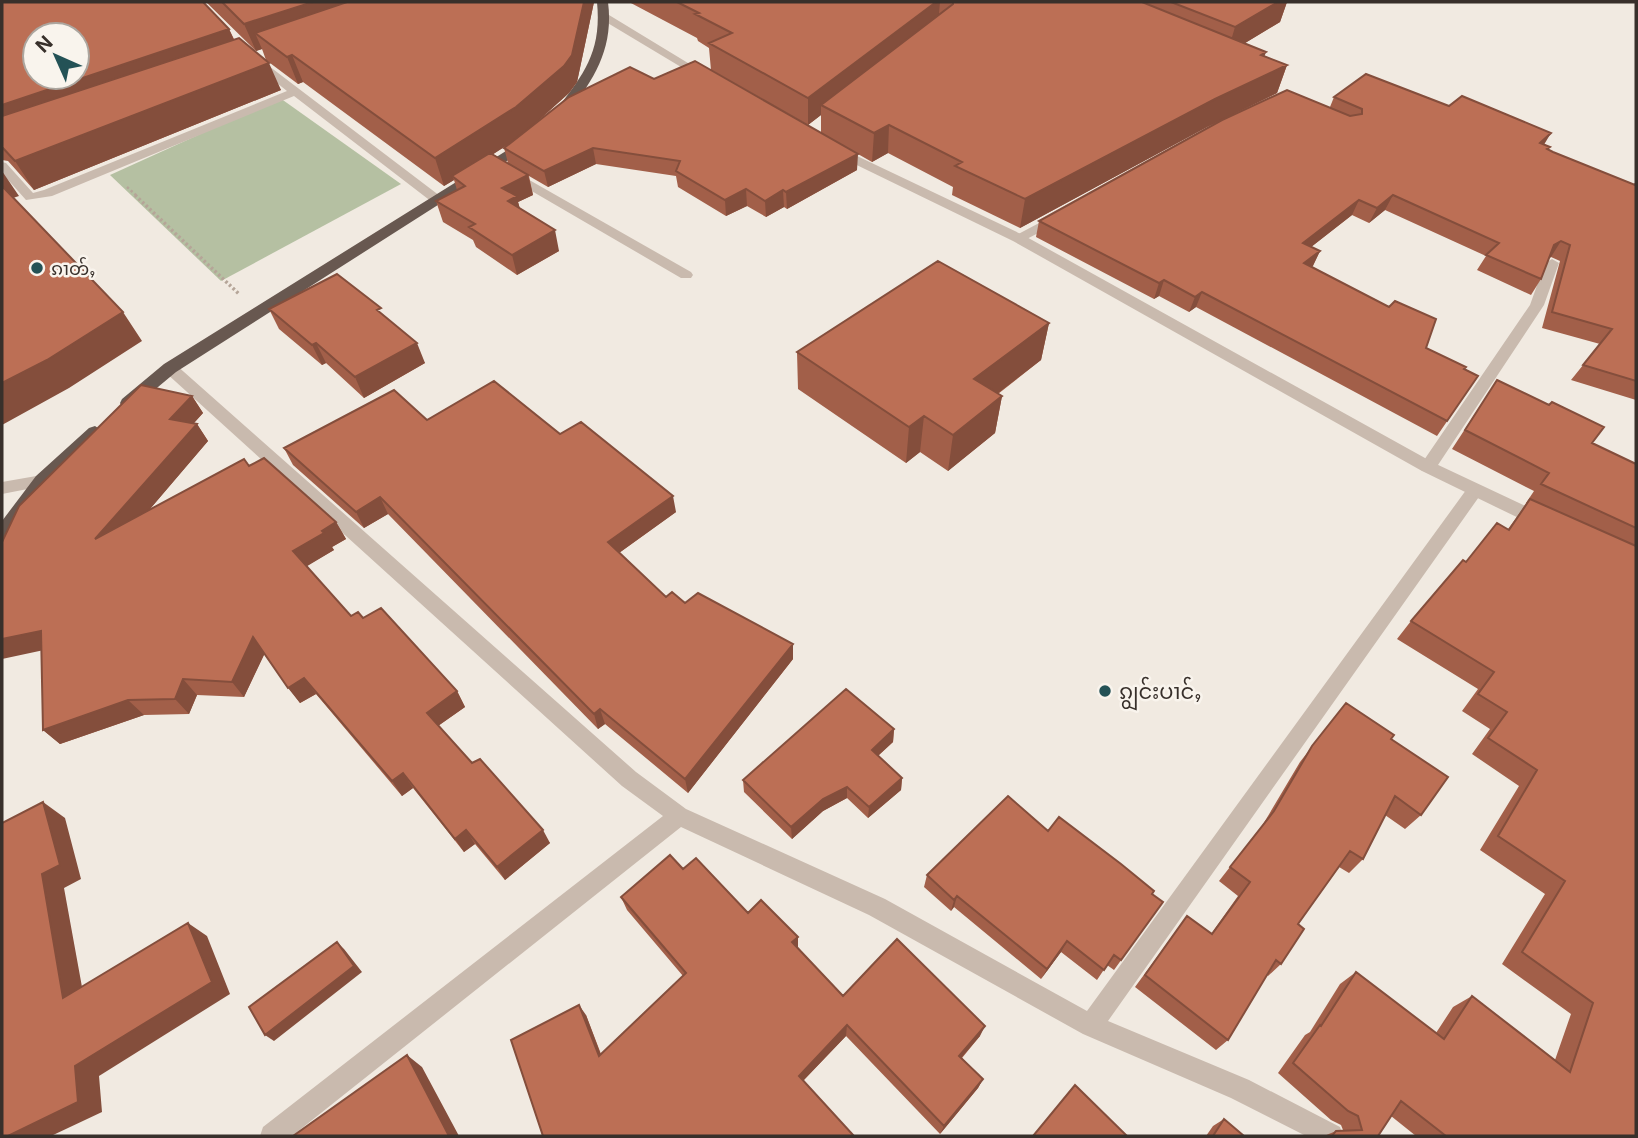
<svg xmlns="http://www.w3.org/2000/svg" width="1638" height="1138" viewBox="0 0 1638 1138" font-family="Inter,'Noto Sans Myanmar',sans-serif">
  <rect width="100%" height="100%" fill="#f1eae1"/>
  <path fill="#b5c0a2" d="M280,98L401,184L221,281L110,175Z"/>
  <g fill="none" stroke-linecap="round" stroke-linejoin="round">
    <path stroke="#b5a598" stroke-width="2.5" stroke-dasharray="2.5 2.5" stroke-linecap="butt" d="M127,187L137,196"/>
    <path stroke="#b5a598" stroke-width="3.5" stroke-dasharray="2.5 2.5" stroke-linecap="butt" d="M135,195L239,294"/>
    <path fill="#c9baae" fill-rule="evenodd" d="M1552,259L1559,263L1544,305L1434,471H1422L1420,467L1422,463L1530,305L1545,263Z"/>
    <path fill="#c9baae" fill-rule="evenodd" d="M253,60H261L440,196V202H432L294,96L52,196L26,200L2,173V162L6,163L33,193L44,190L287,91L253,64Z
      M510,169L691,272L693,275L691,278H681L506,176L504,173Z
      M1058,213L1063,214V220L1023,241L1018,242L1011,238Z
      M170,363L175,364L636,772L686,809L885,899L1087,1011L1469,486H1481L1483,490L1481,494L1108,1021L1249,1080L1340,1127L1343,1136H1306L1231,1098L1083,1034L869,915L681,827L292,1136H260L263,1127L663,816L622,786L165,372L163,368L165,364Z
      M42,475L50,481L48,485L2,494V482Z"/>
    <path fill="#c9baae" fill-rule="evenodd" d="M601,15H609L711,77L701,79L601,19Z
      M836,146L1023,235L1434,463L1547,516L1549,521L1547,526H1535L1422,471L1013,241L832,153V147Z"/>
    <path fill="#685850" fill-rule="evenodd" d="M597,2H608C614,48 594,82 564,116H556L554,113C583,75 602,53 597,2Z
      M527,138L534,142L532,145L176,372L134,407H122L120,403L122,399L164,364Z
      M95,426L104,432L101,436L48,486L9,539L2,541V521L36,476L89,428Z"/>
  </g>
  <path fill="#a25f49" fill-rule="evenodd" d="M2,2L229,29L234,39L281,90L34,190L8,161L2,160Z
    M206,2H594L577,82L569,93L536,123L654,79L857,170L787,209L784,207L766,217L747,206L726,216L678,187L676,176L596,164L548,187L529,176L533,195L518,202L520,209L559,251L517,275L476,247L473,240L443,222L436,201L457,190L454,180L444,186L303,82L298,84L266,60L262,49L256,51ZM511,143L504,148L508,163L493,154Z
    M629,2H1287L1280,22L1245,43L1264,56L1287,65L1277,93L1207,127L1020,228L952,195L953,187L888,153L872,162L821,133V115L808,125L711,70L709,48L698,41L697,38Z
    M1334,97L1544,144L1550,147L1548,150L1553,152L1635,185L1636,183V400L1571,380L1600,344L1542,328L1560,261L1551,257L1549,258L1541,279L1531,295L1477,270L1486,256L1385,210L1369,223L1352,215L1311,247L1320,251L1312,267L1426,348L1478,376L1437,436L1196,307L1189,312L1159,296L1154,299L1036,237L1039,221L1330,107Z
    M269,309L384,316L425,363L364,398L326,363L322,365L279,329Z
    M1049,323L1041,360L998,394L1002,396L995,433L948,471L920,452L906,463L798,389L797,352Z
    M1497,380L1592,443L1636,464V1136H1416L1391,1116L1378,1136H1324L1336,1131L1343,1130L1341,1125L1331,1120L1278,1073L1305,1035L1310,1032L1340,984L1356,972L1436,1033L1453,1007L1472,996L1555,1060L1571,1014L1502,964L1545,894L1480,850L1519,786L1472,754L1490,729L1462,711L1478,689L1397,639L1411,621L1466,562L1508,529L1527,503H1526L1534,491L1452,449Z
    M192,396L203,413L194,423L197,424L208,441L149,510L249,466L336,522L346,539L332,547L334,550L306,566L351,616L363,618L457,691L465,707L438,726L472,763L550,843L505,880L475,844L464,852L413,788L402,796L316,694L300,703L264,654L244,697L197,695L189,714L144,715L60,744L43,730Z
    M427,420L560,434L676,512L619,553L666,597L685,603L793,659L688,793L605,724L598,729L388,514L364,528L293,465L284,448Z
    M1346,703L1391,739L1421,815L1405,829L1385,815L1363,859L1349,873L1339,867L1298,924L1281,964L1268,976L1267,975L1228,1040L1216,1050L1135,987L1187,916L1211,934L1238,896L1219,881L1262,826L1300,762Z
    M894,729L893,742L878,756L902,778L901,790L868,818L847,798L823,811L792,839L744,792L743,780Z
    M1048,831L1152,894L1163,902L1114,970L1107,965L1097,980L1061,952L1041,979L954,907L951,911L924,887L927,875Z
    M683,869L748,913L798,937V949L843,996L980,1036L962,1058L983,1079L978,1088L940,1134L846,1036L803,1081L854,1136L511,1040L586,1015L601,1054L683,976L627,910L621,897Z
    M1224,1119L1244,1136H1206L1213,1126Z"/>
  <path fill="#844e3c" d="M313,2H402L255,33L262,49L256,51L244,24Z
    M584,2H594L577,82L569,93L522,135L456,179L452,176L454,180L444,186L435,158Z
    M936,2H940L938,25L821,105V115L808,125V98Z
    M1278,2H1287L1280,22L1227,54L1235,27Z
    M229,29L241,56L2,139V105Z
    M1266,52L1256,79L1287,65L1277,93L1207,127L1020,228L1025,199Z
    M292,55L303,82L298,84L287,57Z
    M269,63L281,90L34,190L15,161Z
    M889,125L888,153L872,162L874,133Z
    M1551,133L1542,148L1540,143Z
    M593,148L596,164L548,187L544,171Z
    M858,154L857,170L787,209L786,192Z
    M2,171L19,196L7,200L2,193Z
    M528,175L533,195L518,202L522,216L513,221L502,188Z
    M746,189L747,206L726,216L725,200Z
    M783,190L784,207L766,217L765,201Z
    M1393,195L1385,210L1369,223L1377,208Z
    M1359,200L1352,215L1297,258L1303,243Z
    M555,230L559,251L517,275L512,255Z
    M1561,241L1551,257L1544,261L1554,245Z
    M1320,251L1313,266L1297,279L1304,263Z
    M1164,280L1159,296L1154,299L1159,283Z
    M1202,292L1196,307L1189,312L1195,297Z
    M123,312L142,341L69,388L2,425V383Z
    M1049,323L1041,360L968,416L974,379Z
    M316,343L326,363L322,365L312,345Z
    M417,343L425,363L364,398L355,377Z
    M192,396L203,413L182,436L170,419Z
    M1002,396L995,433L948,471L953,435Z
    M924,416L920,452L906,463L909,427Z
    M197,424L208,441L110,556L95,539Z
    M673,496L676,512L612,558L608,542Z
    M380,497L388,514L364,528L356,512Z
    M336,522L346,539L332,547L334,550L304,568L293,551Z
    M41,631L58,647L2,659V639Z
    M253,637L265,653L244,697L232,682Z
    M793,644V659L688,793L685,779Z
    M304,678L316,694L300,703L288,688Z
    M183,679L197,695L189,714L175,699Z
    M457,691L465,707L435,728L427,713Z
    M128,700L144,715L60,744L43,730Z
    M600,709L605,724L598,729L594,714Z
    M894,729L893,742L871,762L872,750Z
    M403,773L413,788L402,796L392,781Z
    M902,778L901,790L868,818L869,807Z
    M847,787V798L823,811L792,839L791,827L823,799Z
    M43,802L65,818L81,879L64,888L86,1009L63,998L42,874Z
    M466,830L475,844L464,852L455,839Z
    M543,830L550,843L505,880L497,867Z
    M957,896L954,907L951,911L954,900Z
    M188,923L207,936L230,994L99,1076L102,1112L51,1136H8L75,1066Z
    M798,937V949L792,942Z
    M1067,941L1061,952L1041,979L1047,969Z
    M337,942L344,949L362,972L274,1041L265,1035Z
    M579,1005L586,1015L605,1066L599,1056Z
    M847,1025L846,1036L799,1085V1076Z
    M985,1026L980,1036L955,1065L959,1056Z
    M407,1055L422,1067L459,1136H449Z
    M983,1079L978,1088L940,1134L944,1126Z"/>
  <path fill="#bc6f55" stroke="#844e3c" stroke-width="2" fill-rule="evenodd" d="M2,2H203L229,29L2,105ZM35,35H77V77H35Z
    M222,2H313L244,24Z
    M347,2H584L572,55L564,66L516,107L435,158L292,55L287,57L255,33Z
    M677,2H936L808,98L709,43L732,33L695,14L699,13Z
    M953,2H1142L1266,52L1261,55L1287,65L1215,99L1025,199L955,166L962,162L889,125L874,133L821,105L953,4Z
    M1171,2H1278L1235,27Z
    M239,38L269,63L15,161L2,147V116Z
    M695,61L858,154L786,192L783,190L765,201L746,189L725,200L676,171L680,161L593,148L544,171L504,148L569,97L630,67L654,79Z
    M1366,74L1449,106L1462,96L1551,133L1540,143L1550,147L1547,149L1553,152L1635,185L1636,183V381L1583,365L1612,329L1552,312L1570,245L1561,241L1554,245L1541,279L1486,255L1499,243L1393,195L1377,208L1359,200L1303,243L1320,251L1304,263L1389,307L1395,301L1436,319L1426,348L1466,367L1464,369L1478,376L1447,421L1202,292L1195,297L1164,280L1159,283L1039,221L1222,120L1287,90L1350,116L1362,114V109L1334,97Z
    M490,153L528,175L502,188L517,196L508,201L555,230L512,255L469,227L475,224L436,201L465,186L452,176Z
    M2,186L123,312L47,360L2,383Z
    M938,261L1049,323L974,379L1002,396L953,435L924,416L909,427L797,352Z
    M337,274L381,308L377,310L417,343L355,377L316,343L312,345L269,309Z
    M1497,380L1549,405L1552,402L1604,427L1592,443L1636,464V528L1541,484L1549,473L1465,430Z
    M494,381L560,434L581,422L673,496L608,542L666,597L672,592L685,603L698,593L793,644L685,779L600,709L594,714L380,497L356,512L284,448L394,390L427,420Z
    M141,385L192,396L170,419L197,424L95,539L244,459L249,466L264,458L336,522L322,531L324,533L293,551L351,616L358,612L363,618L381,608L457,691L427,713L472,763L480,759L543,830L497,867L466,830L455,839L403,773L392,781L304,678L288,688L253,637L232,682L183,679L175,699L128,700L43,730L41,631L2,639V542L19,506Z
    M1530,499L1636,546V1136H1446L1401,1101L1378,1136H1332L1336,1131L1362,1130L1358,1116L1348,1111L1293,1063L1320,1025L1321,1026L1356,972L1444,1039L1472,996L1570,1072L1593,1003L1522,952L1565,881L1498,836L1537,770L1488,738L1507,712L1478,694L1494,672L1411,621L1463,560L1466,562L1497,523L1509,530Z
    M846,689L894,729L872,750L902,778L869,807L847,787L823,799L791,827L743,780Z
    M1346,703L1394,735L1391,739L1448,777L1421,815L1395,796L1363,859L1350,851L1298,924L1304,929L1281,964L1276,960L1228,1040L1145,975L1187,916L1212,934L1250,882L1230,867L1274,811L1312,746Z
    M1008,796L1048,831L1059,817L1121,864L1154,891L1152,894L1163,902L1121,960L1114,955L1104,970L1067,941L1047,969L957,896L954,900L927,875Z
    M43,802L60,865L42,874L63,998L188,923L212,982L75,1066L78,1102L8,1136H2V823Z
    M670,855L683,869L696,858L748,913L761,900L798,937L792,942L843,996L897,939L985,1026L959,1056L983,1079L944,1126L847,1025L799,1076L854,1136H543L511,1040L579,1005L599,1056L686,973L621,897Z
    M337,942L354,966L265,1035L249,1007Z
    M407,1055L449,1136H293Z
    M1075,1085L1127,1136H1033Z
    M1224,1119L1244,1136H1213Z"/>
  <g fill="#245256" stroke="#f9f4ed" stroke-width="2.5">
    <circle cx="37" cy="268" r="7"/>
    <circle cx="1105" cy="691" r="7"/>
  </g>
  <g text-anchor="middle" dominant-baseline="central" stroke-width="5" stroke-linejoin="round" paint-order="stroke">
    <g font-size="18" fill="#38302b" stroke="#f9f4ed" text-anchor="start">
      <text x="51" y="268">ၵၢတ်ႇ</text>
    </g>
    <g font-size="21" fill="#38302b" stroke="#f9f4ed" text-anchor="start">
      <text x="1119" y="691">ၵျွင်းပၢင်ႇ</text>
    </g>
  </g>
  <rect width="1638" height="1138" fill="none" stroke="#38302b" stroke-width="7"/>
  <g transform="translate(56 56) rotate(315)"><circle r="33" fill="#f9f4ed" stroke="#aca69f" stroke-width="2"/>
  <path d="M0-5L12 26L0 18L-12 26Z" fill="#245256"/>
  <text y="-10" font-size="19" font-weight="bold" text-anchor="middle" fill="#38302b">N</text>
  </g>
</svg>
